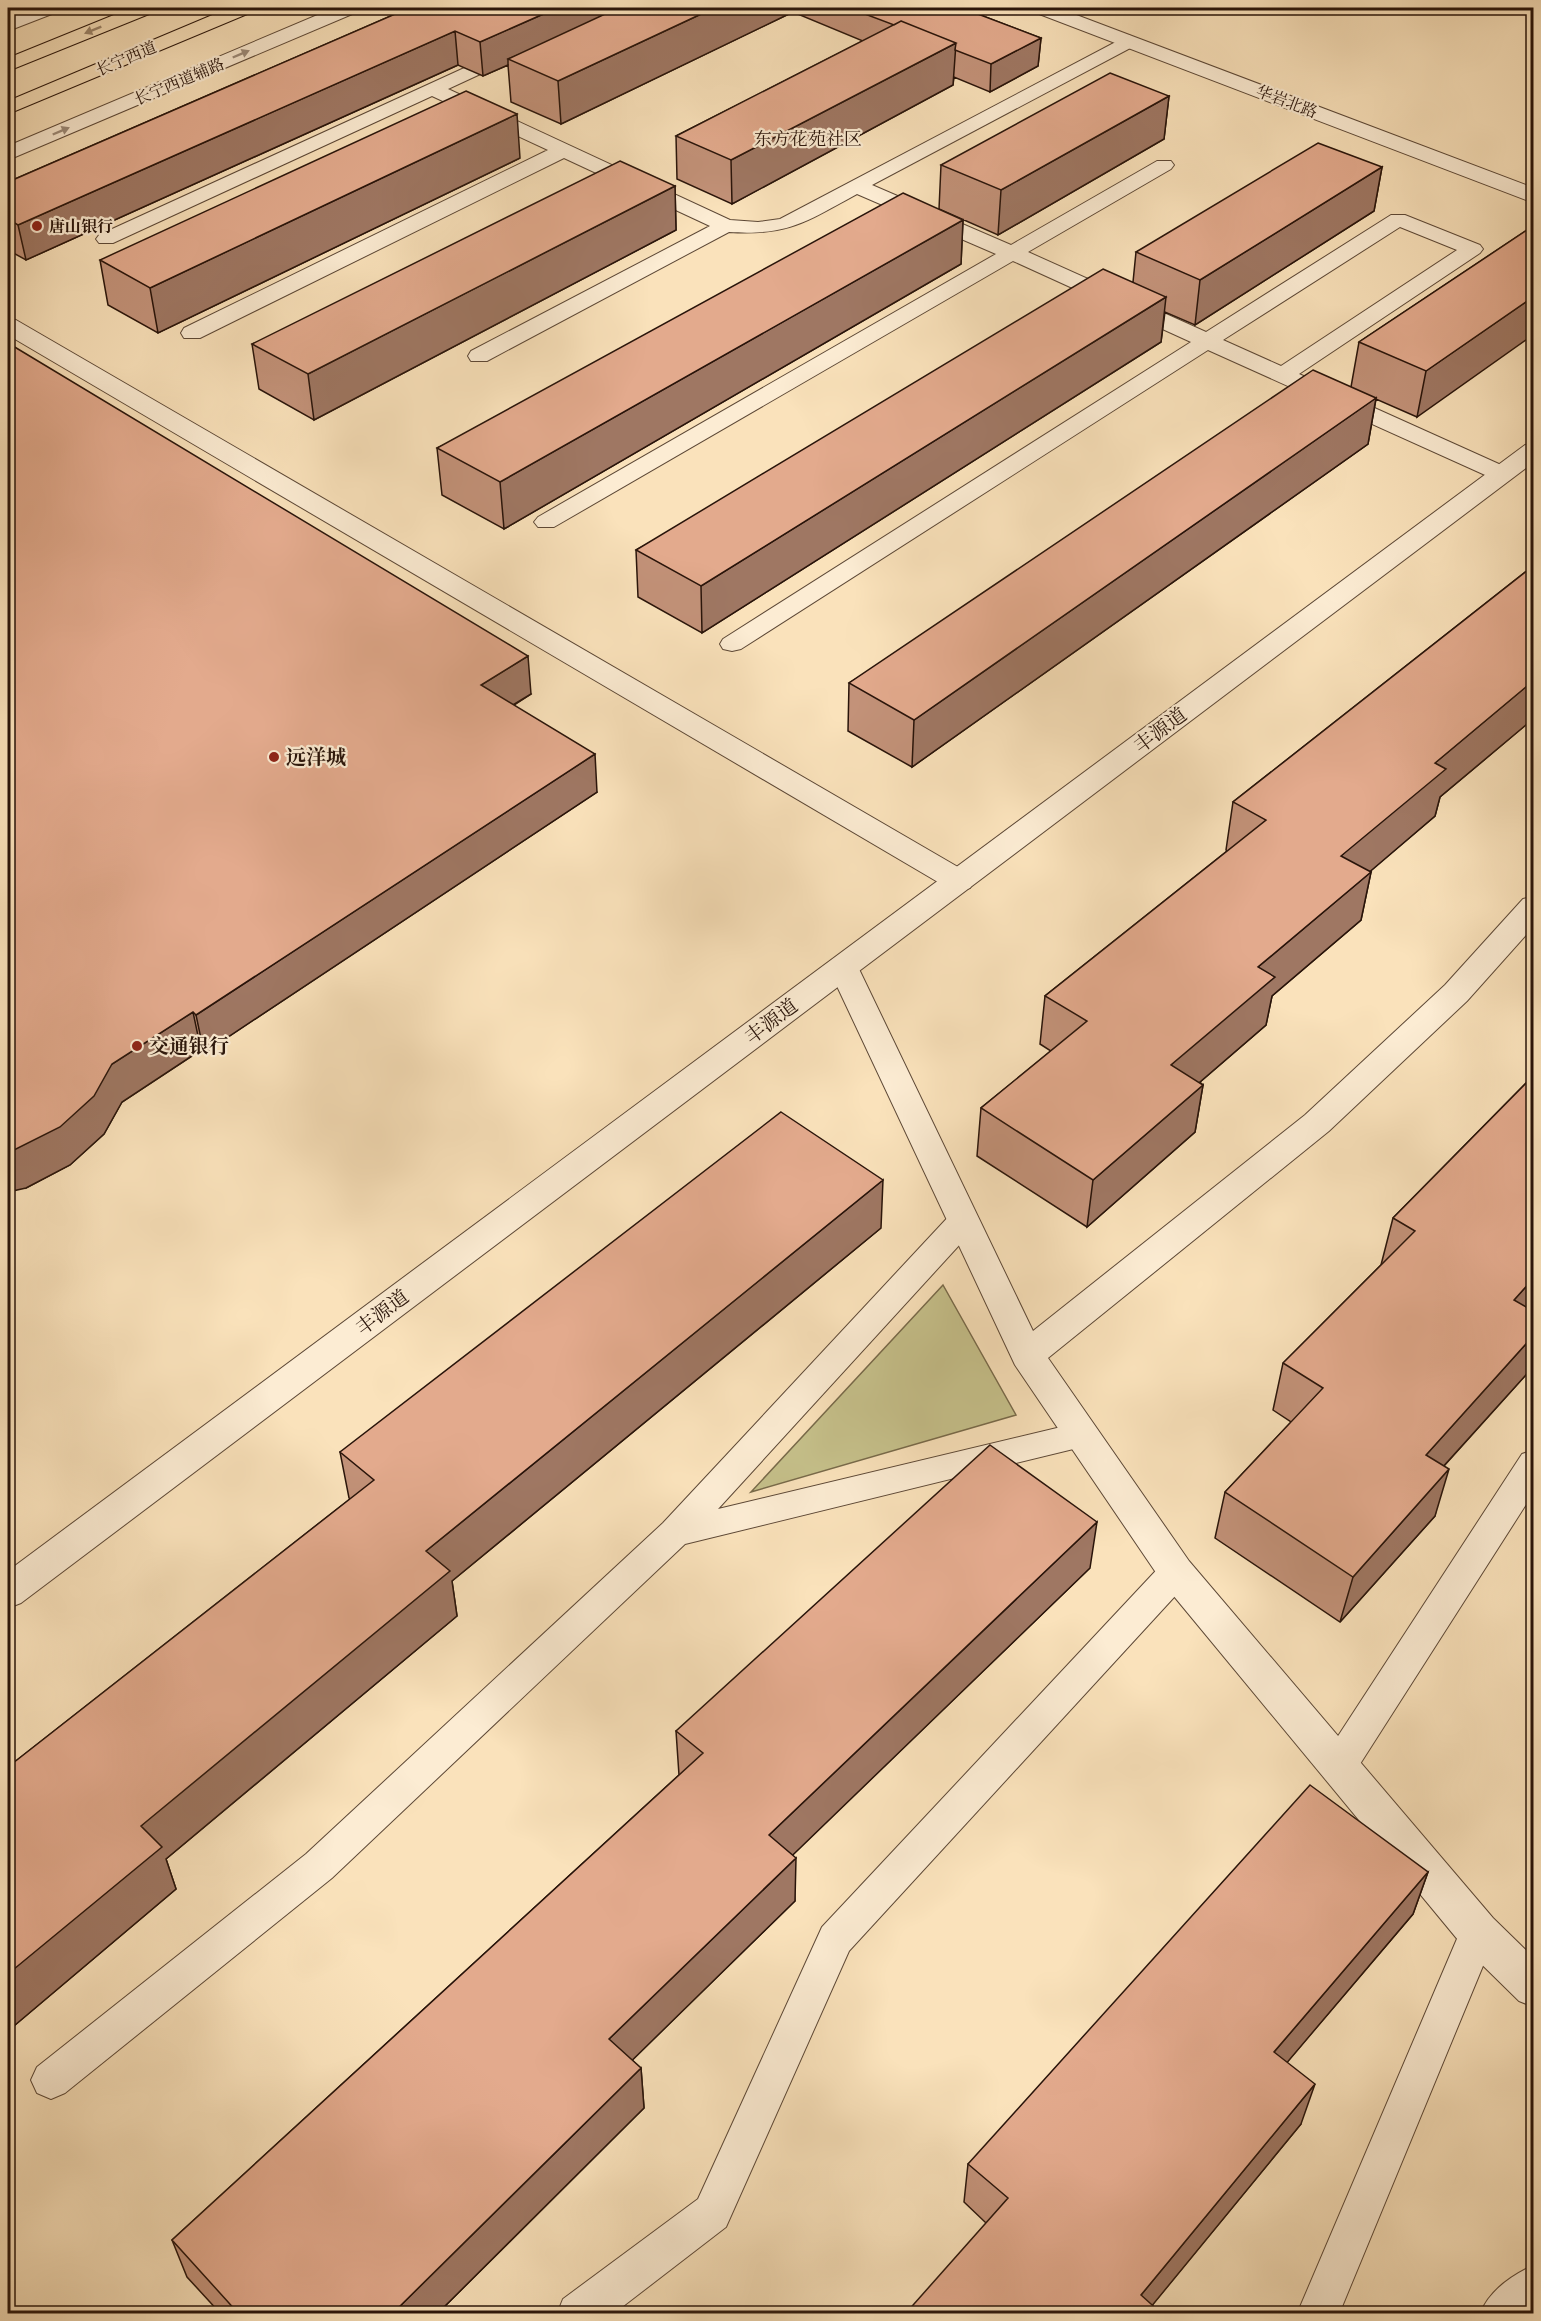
<svg xmlns="http://www.w3.org/2000/svg" width="1541" height="2321" viewBox="0 0 1541 2321" font-family="'Libre Caslon Text','Noto Serif SC',serif">
  <rect width="100%" height="100%" fill="#fae2bb"/>
  <filter id="stains"><feTurbulence type="fractalNoise" baseFrequency=".00333" numOctaves="4"/><feColorMatrix values="0 0 0 0 .2 0 0 0 0 .09 0 0 0 0 .02 0 0 0 .5 -.17"/></filter>
  <radialGradient id="worn" r=".72"><stop offset=".6" stop-color="#630" stop-opacity="0"/><stop offset="1" stop-color="#630" stop-opacity=".3"/></radialGradient>
  <path fill="#c6c18b" stroke="#786a4a" stroke-width="1.5" d="M943,1285L1016,1415L751,1492Z"/>
  <g fill="none" stroke-linecap="round" stroke-linejoin="round">
    <defs>
      <path id="service" d="M1129,35L1138,41L1136,45L872,185L1011,245L1157,161H1171L1174,165L1171,169L1028,252L1206,332L1391,215H1405L1480,245L1483,249L1480,253L1299,374L1510,469L1513,474L1510,479H1494L1208,350L741,649L732,651L723,649L720,644L723,639L1191,342L1013,261L554,527H538L534,522L538,517L996,254L857,194C807,221 789,236 729,232L487,361H471L468,356L471,351L710,226L564,158L200,338H184L181,333L184,328L548,150L432,96L113,243H99L96,239L99,235L508,48L515,50L517,54L515,58L448,89L730,220L758,222L780,219ZM1400,227L1457,250L1281,366L1223,340Z
        M962,1211L973,1214L977,1222L973,1230L718,1509L1082,1422L1094,1426L1098,1435L1094,1444L685,1544L332,1878L65,2093L51,2099L37,2093L31,2080L37,2067L306,1854L663,1523L951,1214Z
        M1534,1450V1492L1353,1775L1340,1780L1327,1775L1322,1764L1327,1753L1522,1454Z
        M1176,1558L1188,1562L1193,1572L1188,1582L849,1951L726,2227L613,2314H557L563,2299L698,2199L822,1927L1164,1562Z
        M1478,1914L1491,1920L1497,1932L1339,2314H1297L1465,1920Z
        M1534,2265V2314H1480C1489,2291 1512,2275 1534,2265Z"/>
      <path id="minor" d="M34,8H60L57,12L8,31V18Z
        M334,8H360L357,12L8,160V146Z
        M8,318L16,320L970,874L974,881L970,888L959,891L948,888L8,335Z
        M1534,896V926L1467,1001L1329,1131L1048,1358L1189,1561L1493,1918L1534,1958V2007L1519,2001L1463,1946L1163,1583L1015,1365L828,967L832,960L843,956L854,960L858,967L1033,1331L1305,1115L1445,985L1523,899Z"/>
      <path id="tertiary" d="M1031,8H1058L1534,188V203L1034,12Z
        M1534,443V462L21,1603L8,1608V1571L1525,445Z"/>
      <path id="primary" d="M131,8H157L154,12L8,71V58Z
        M229,8H255L252,12L8,114V101Z"/>
    </defs>
    <use href="#service" stroke="#5d4836" stroke-width="2"/>
    <use href="#minor" stroke="#5d4836" stroke-width="2"/>
    <use href="#tertiary" stroke="#5d4836" stroke-width="2"/>
    <use href="#primary" stroke="#29140a" stroke-width="2"/>
    <use href="#service" fill="#fcecd3" fill-rule="evenodd"/>
    <use href="#minor" fill="#fcecd3" fill-rule="evenodd"/>
    <use href="#tertiary" fill="#fcecd3" fill-rule="evenodd"/>
    <use href="#primary" fill="#fae2bb" fill-rule="evenodd"/>
  </g>
  <path fill="#c39279" stroke="#29140a" stroke-width="1.5" d="M409,8H962L1041,38L1038,66L990,92L954,77L953,85L732,204L677,179L676,136L863,41L793,12L561,124L511,102L508,65L483,76L458,65L26,260L8,250V182Z
    M1169,96L1164,139L998,235L939,209L941,165Z
    M520,158L158,333L108,305L100,260Z
    M1382,167L1374,211L1195,325L1165,312L1161,342L702,633L638,597L636,550L1133,282L1136,252Z
    M675,186L676,230L314,420L259,389L252,344Z
    M963,220L961,264L504,529L442,495L437,448Z
    M1533,226L1417,417L1376,399L1368,444L912,767L848,731L849,683L1351,387L1359,342Z
    M8,343L531,694L514,705L597,792L204,1053L201,1050L122,1102L104,1134L70,1165L26,1188Z
    M1533,566V719L1440,797L1435,816L1370,871L1371,872L1361,920L1272,996L1266,1025L1200,1082L1203,1085L1195,1132L1087,1227L977,1156L981,1108L1051,1051L1040,1044L1045,996L1227,851L1226,850L1233,802Z
    M1533,1076V1367L1444,1466L1435,1516L1340,1622L1215,1538L1225,1492L1291,1422L1273,1410L1283,1363L1381,1265L1393,1218Z
    M881,1228L452,1581L457,1616L166,1859L176,1889L8,2031V1767L350,1499L349,1498L340,1452Z
    M1090,1568L792,1855L795,1901L632,2060L641,2068L644,2108L438,2313H220L187,2277L172,2240L679,1775L676,1731Z
    M1428,1872L1413,1914L1287,2062L1301,2124L1152,2305L986,2223L964,2202L968,2164Z"/>
  <path fill="#9f7763" stroke="#29140a" stroke-width="1.5" d="M557,8H632L508,59V65L483,76L480,42Z
    M714,8H793V12L561,124L558,81Z
    M455,31L458,65L26,260L18,225Z
    M1041,38L1038,66L990,92L991,64Z
    M956,43L953,85L732,204L731,160Z
    M1169,96L1164,139L998,235L1001,190Z
    M517,114L520,158L158,333L150,288Z
    M1382,167L1374,211L1195,325L1200,280Z
    M675,186L676,230L314,420L308,374Z
    M963,220L961,264L504,529L500,482Z
    M1166,297L1161,342L702,633L701,586Z
    M1533,297V335L1417,417L1426,371Z
    M1376,398L1368,444L912,767L914,720Z
    M528,656L531,694L485,722L481,685Z
    M1533,681V719L1440,797L1435,816L1332,904L1341,856L1435,763Z
    M595,754L597,792L204,1053L196,1015Z
    M1371,872L1361,920L1272,996L1266,1025L1164,1113L1171,1065L1258,967Z
    M193,1012L201,1050L122,1102L104,1134L70,1165L26,1188L8,1192V1151L112,1064Z
    M1203,1085L1195,1132L1087,1227L1093,1180Z
    M883,1180L881,1228L452,1581L457,1616L166,1859L176,1889L8,2031V1974L141,1826L426,1551Z
    M1533,1279V1310L1500,1347L1514,1300Z
    M1533,1336V1367L1412,1501L1426,1455Z
    M1449,1469L1435,1516L1340,1622L1353,1577Z
    M1097,1522L1090,1568L769,1878V1835Z
    M796,1858L795,1901L613,2079L609,2039Z
    M1428,1872L1413,1914L1262,2092L1274,2052Z
    M641,2068L644,2108L438,2313H393Z
    M1315,2084L1301,2124L1146,2313L1141,2295Z"/>
  <path fill="#e3aa8d" stroke="#29140a" stroke-width="1.5" d="M409,8H557L480,42L455,31L18,225L8,219V182Z
    M618,8H714L558,81L508,59Z
    M849,8H962L1041,38L991,64L955,50L956,43L901,21L894,25Z
    M901,21L956,43L731,160L676,136Z
    M1110,73L1169,96L1001,190L941,165Z
    M466,91L517,114L150,288L100,260Z
    M1318,143L1382,167L1200,280L1136,252Z
    M620,161L675,186L308,374L252,344Z
    M903,193L963,220L500,482L437,448Z
    M1533,226V297L1426,371L1359,342Z
    M1103,269L1166,297L701,586L636,550Z
    M8,343L528,656L481,685L595,754L196,1015L193,1012L112,1064L94,1096L60,1127L14,1150L8,1151Z
    M1313,370L1376,398L914,720L849,683Z
    M1533,566V681L1435,763L1446,769L1341,856L1371,872L1258,967L1275,977L1171,1065L1203,1085L1093,1180L981,1108L1087,1021L1045,996L1266,820L1233,802Z
    M1533,1076V1279L1514,1300L1533,1311V1336L1426,1455L1449,1469L1353,1577L1225,1492L1323,1388L1283,1363L1415,1231L1393,1218Z
    M781,1112L883,1180L426,1551L450,1571L141,1826L162,1847L8,1974V1767L374,1480L340,1452Z
    M990,1445L1097,1522L769,1835L796,1858L609,2039L641,2068L393,2313H238L172,2240L703,1753L676,1731Z
    M1310,1785L1428,1872L1274,2052L1315,2084L1141,2295L1161,2313H906L1008,2198L968,2164Z"/>
  <defs><path id="oneway-solid" d="M-6-.8H1V-3.2L6.5 0L1 3.2V.8H-6Z" transform="scale(1.5)"/></defs>
  <use fill="#9c856b" href="#oneway-solid" transform="translate(93 30) rotate(158)"/>
  <g fill="#9d8b79">
    <use href="#oneway-solid" transform="translate(241 54) rotate(-23)"/>
    <use href="#oneway-solid" transform="translate(61 131) rotate(-23)"/>
  </g>
  <g fill="#8f2418" stroke="#fcecd3" stroke-width="2">
    <circle cx="37" cy="226" r="6"/>
    <circle cx="274" cy="757" r="6"/>
    <circle cx="137" cy="1046" r="6"/>
  </g>
  <g text-anchor="middle" dominant-baseline="central" stroke-width="4.5" stroke-linejoin="round" paint-order="stroke">
    <g font-size="16" fill="#29140a" stroke="#fcecd3">
      <text transform="translate(126 58) rotate(-23)">长宁西道</text>
      <text transform="translate(179 81) rotate(-23)">长宁西道辅路</text>
      <text transform="translate(1287 101) rotate(21)">华岩北路</text>
    </g>
    <g font-size="16" font-weight="bold" fill="#29140a" stroke="#fcecd3" text-anchor="start">
      <text x="49" y="226">唐山银行</text>
    </g>
    <g font-size="18" fill="#29140a" stroke="#fcecd3">
      <text x="808" y="139">东方花苑社区</text>
    </g>
    <g font-size="20" fill="#29140a" stroke="#fcecd3">
      <text transform="translate(1160 730) rotate(-37)">丰源道</text>
      <text transform="translate(771 1021) rotate(-37)">丰源道</text>
      <text transform="translate(382 1312) rotate(-37)">丰源道</text>
    </g>
    <g font-size="20" font-weight="bold" fill="#29140a" stroke="#fcecd3" text-anchor="start">
      <text x="286" y="757">远洋城</text>
      <text x="149" y="1046">交通银行</text>
    </g>
  </g>
  <rect width="1541" height="2321" fill="none" stroke="#fae2bb" stroke-width="30"/>
  <rect x="9" y="9" width="1523" height="2303" fill="none" stroke="#29140a" stroke-width="3"/>
  <rect x="15" y="15" width="1511" height="2291" fill="none" stroke="#29140a" stroke-width="1.5"/>
  <rect width="100%" height="100%" filter="url(#stains)"/>
  <rect width="100%" height="100%" fill="url(#worn)"/>
</svg>
